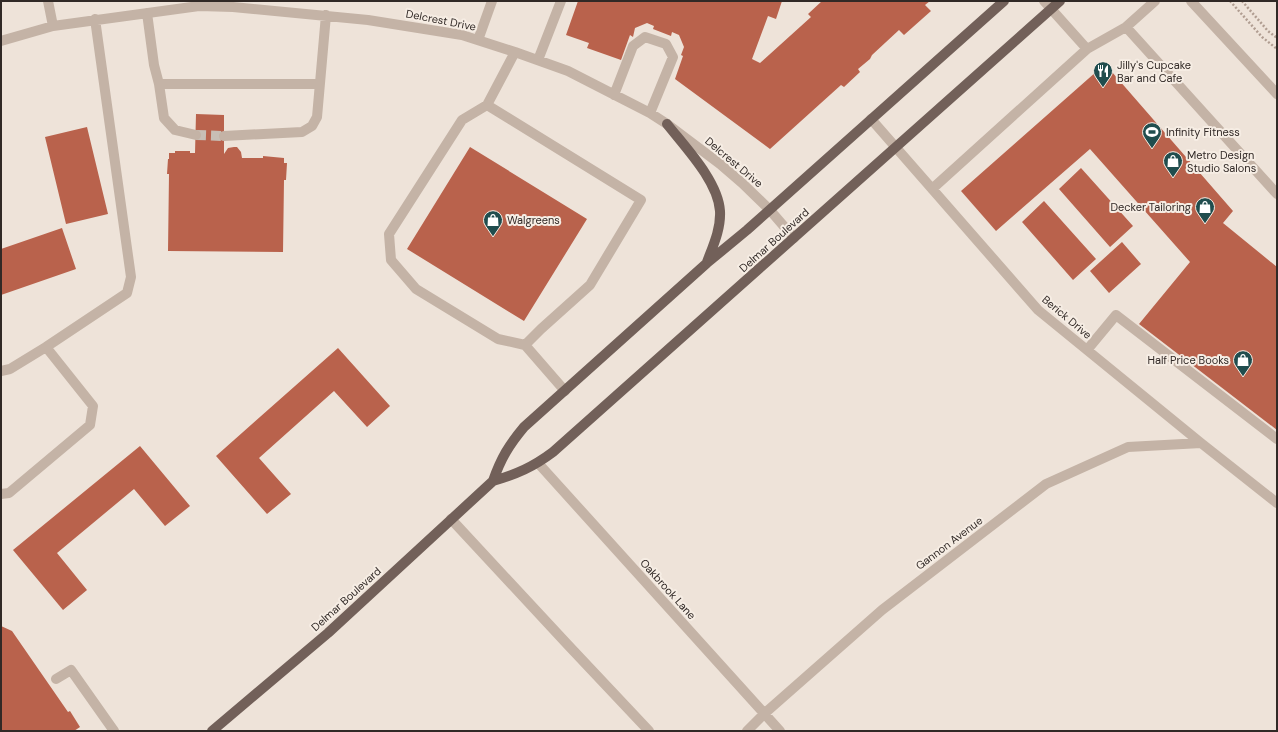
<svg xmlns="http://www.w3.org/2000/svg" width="1278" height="732" viewBox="0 0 1278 732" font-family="'DM Sans',sans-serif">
  <rect width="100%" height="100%" fill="#eee3d9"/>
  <path fill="#b9624c" d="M578,1H782L776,19L768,16L752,59L760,63L811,17L808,14L822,1H930L925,5L931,11L904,35L899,30L872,55L870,59L858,69L860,72L844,87L841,85L770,149L675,79L683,56L681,55L684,47L679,35L672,32L671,36L653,29L654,26L647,23L635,28L633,37L630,35L621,60L587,48L589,43L566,35Z
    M1105,64L1233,211L1223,223L1277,267V430L1139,324L1190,262L1090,149L996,231L961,191Z
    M196,114L224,115V154L228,148L234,147H237L241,152L242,158H263V156L284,158V163H287L286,180H284L283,252L168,251L169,174H167L168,159H169V153H175V151H190V153H195Z
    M87,127L108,214L66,224L45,137Z
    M470,147L587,219L524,321L407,249Z
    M1081,168L1133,226L1110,247L1059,189Z
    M1044,201L1096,259L1073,280L1022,222Z
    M62,228L76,269L1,295V249Z
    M1122,242L1141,264L1109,293L1090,271Z
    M338,348L390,406L367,427L334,391L259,458L291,494L267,514L216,456Z
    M140,446L190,506L165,526L134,489L57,553L87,590L63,610L13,550Z
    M1,626L12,631L68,712L70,711L80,727L74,731H1Z"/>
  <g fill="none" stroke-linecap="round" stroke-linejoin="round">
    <path stroke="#c8beb5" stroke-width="10" stroke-dasharray="10 5" stroke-linecap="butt" d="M196,135L224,136"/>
    <path stroke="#b09d91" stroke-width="2.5" stroke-dasharray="2 2" stroke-linecap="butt" d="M1230,1L1262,37L1277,49
      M1242,1L1268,31L1277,38"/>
    <path stroke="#c4b3a6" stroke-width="10" d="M48,1L53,26
      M1044,1L1087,49
      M1191,1L1277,94
      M147,13L154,65L159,84L164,118L175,130L196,135
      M1126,27L1277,194
      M478,40L492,1
      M1,41L53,26L199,6L233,7L368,20L462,35L515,52L568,71L650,113L667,124L720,164L742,183L769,209L794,238
      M515,52L487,105L641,200L590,285L541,329L525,345L565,391
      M538,60L561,1
      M159,84H320
      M614,95L633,46L645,37L666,44L673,57L650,113
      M487,105L462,120L389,234L391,260L416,289L498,339L525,345
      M871,119L1038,310L1201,443L1277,503
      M224,136L302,132L312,126L317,117L326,15
      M932,189L1087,49L1126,27L1155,1
      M1087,350L1116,315L1277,439
      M1,371L10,369L46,347L127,293L131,277L95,19
      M538,463L780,731
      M1,494L9,493L90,425L93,406L46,347
      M451,519L568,645L649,731
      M56,679L71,670L114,731
      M747,731L765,713L882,610L1046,484L1128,447L1201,443"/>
    <path stroke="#726059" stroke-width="10" d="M667,124C685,147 718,181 720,211C721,229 713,246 707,262
      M493,481C501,458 509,445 524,427L707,263L747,230L1004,1
      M212,731L328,633L493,481C517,474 533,467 553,452L1060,1"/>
  </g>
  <defs>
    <symbol id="restaurant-pin" viewBox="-11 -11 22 30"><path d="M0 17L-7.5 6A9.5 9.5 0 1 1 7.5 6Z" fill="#204d4e" stroke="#f6ede4"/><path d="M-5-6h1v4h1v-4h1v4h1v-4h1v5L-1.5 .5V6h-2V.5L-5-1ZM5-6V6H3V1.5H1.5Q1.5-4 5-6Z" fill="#fff"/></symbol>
    <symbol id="stadium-pin" viewBox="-11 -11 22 30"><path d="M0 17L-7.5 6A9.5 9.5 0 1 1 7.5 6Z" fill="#204d4e" stroke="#f6ede4"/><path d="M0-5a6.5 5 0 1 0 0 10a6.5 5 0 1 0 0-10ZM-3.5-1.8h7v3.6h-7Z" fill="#fff"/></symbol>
    <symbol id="shop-pin" viewBox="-11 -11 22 30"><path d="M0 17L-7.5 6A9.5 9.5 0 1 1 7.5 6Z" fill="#204d4e" stroke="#f6ede4"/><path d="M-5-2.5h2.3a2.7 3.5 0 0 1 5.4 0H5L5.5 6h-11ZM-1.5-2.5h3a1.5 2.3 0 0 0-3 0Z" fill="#fff"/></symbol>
  </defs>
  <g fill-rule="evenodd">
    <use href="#restaurant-pin" x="1092" y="60" width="22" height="30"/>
    <use href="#stadium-pin" x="1141" y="121" width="22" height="30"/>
    <use href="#shop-pin" x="1162" y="150" width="22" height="30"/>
    <use href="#shop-pin" x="1194" y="196" width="22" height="30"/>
    <use href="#shop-pin" x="482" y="209" width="22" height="30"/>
    <use href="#shop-pin" x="1232" y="349" width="22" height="30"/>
  </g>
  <g text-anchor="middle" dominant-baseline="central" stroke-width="4" stroke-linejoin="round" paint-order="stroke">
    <g font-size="11" fill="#312926" stroke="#f6ede4">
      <text transform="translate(441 20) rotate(11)">Delcrest Drive</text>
      <text transform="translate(734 162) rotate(40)">Delcrest Drive</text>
      <text transform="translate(774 240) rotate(-42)">Delmar Boulevard</text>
      <text transform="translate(1067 317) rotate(40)">Berick Drive</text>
      <text transform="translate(949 543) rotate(-37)">Gannon Avenue</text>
      <text transform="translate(668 589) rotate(48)">Oakbrook Lane</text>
      <text transform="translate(346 599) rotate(-42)">Delmar Boulevard</text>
    </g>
    <g font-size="11" fill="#312926" stroke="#f6ede4" text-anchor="start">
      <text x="1117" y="65">Jilly's Cupcake<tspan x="1117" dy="13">Bar and Cafe</tspan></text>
      <text x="1166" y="132">Infinity Fitness</text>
      <text x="1187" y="155">Metro Design<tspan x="1187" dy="13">Studio Salons</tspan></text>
      <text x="1191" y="207" text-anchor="end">Decker Tailoring</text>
      <text x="507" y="220">Walgreens</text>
      <text x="1229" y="360" text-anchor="end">Half Price Books</text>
    </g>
  </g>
  <rect width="1278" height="732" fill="none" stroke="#312926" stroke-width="4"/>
</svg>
